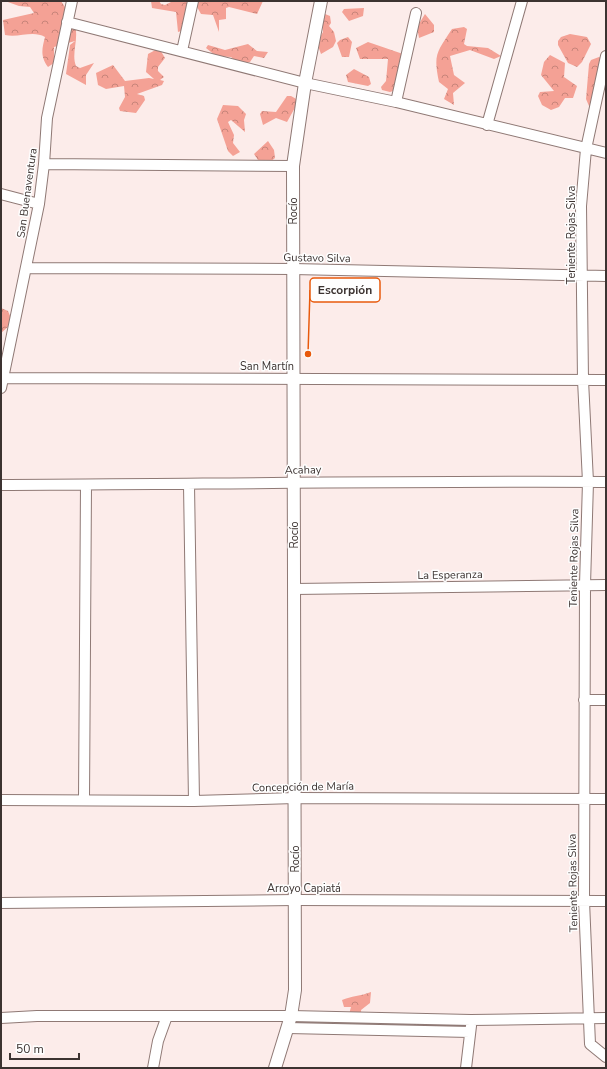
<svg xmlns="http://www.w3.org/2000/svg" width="607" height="1069" viewBox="0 0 607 1069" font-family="'Nunito Sans',sans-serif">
  <defs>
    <pattern id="forest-crowns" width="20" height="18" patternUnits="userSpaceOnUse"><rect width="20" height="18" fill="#f4a195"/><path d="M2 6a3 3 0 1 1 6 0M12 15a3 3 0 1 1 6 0" fill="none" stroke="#c7847a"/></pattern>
  </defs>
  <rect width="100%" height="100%" fill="#fcecea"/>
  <path fill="url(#forest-crowns)" d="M5,1H61C66,9 73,17 75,26C79,39 71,54 76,66L80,68L94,63L86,75V85L66,74L70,45L75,41L54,47V63L48,67C40,56 42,49 45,37C33,30 19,38 5,35L3,20L34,13L30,7L19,6Z
    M151,1H159L161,4L165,5L173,1H189L181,31L178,32L176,12L152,8Z
    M197,1H263L257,14L229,7L226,8V19L219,20V32L213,15L201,14L197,7Z
    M364,8L363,16L349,21L342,12L344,9Z
    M325,14L330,16L331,23L329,26L334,32L336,41L333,47L321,54L317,43L323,32L321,15Z
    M425,14L434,25V32L419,38L417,27Z
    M464,27L467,29L464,44L467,46L488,48L501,56L494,59L470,50L450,56L454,75L465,83L453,93L454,105L444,99L448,89L439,82C433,54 437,52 452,29Z
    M570,34L587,37L591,44L582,62L577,67L568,63L558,45V41L561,37Z
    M348,37L352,42L349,57H342L337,43L340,40Z
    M368,42L403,54L400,77L393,91L390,92L382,90L381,87L386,81L388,59H360L356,48Z
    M248,44L257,51L268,52L264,58L254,56L250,62L239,64L231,57L216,56L206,48L208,45L225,50Z
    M159,48L165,58L158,67V71L164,77L160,80L164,81L162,85L137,94L144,96L145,100L136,113L120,111L119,108L125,97L124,86L106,89L98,85L96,73L113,65L125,81L149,78L154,79L146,72L148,54Z
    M550,55L565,63L564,77L577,86L573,98H565L559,107L551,110L542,105L538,96L540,92L554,91L541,75L544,62Z
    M599,57L606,60V67L596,78L602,97L597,103L589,106L586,99L589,64L591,60Z
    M354,69L369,77L371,84L368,86L348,82L346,75Z
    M287,96H291L298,100L297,104L287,122L276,118L263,125L260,114L262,111L276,112Z
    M223,105L238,106L246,114L244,120L245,132L231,120L228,122L234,135L233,143L240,152L233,156L228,151L217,119Z
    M268,141L274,150L275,158L269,163H260L254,154Z
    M1,308L8,311L11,318L9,326L1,333Z
    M371,992L370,1003L361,1010L362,1022L348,1018L351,1007H344L342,1000C351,996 361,996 371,992Z"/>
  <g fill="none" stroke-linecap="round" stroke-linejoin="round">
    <defs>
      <path id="minor" d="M67,22L305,83L396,102L606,153
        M182,51L193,1
        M606,56L586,149L581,206L583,380L588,482L585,585L584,901L590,1044L606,1057
        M396,102L416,13
        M487,125L522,1
        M44,164L293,166
        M1,194L39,204
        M27,268L293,269L606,276
        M1,378L606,380
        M1,388L39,204L44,164L47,118L72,1
        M1,485C203,484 404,481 606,482
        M189,485L194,801
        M294,589L606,585
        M584,700H606
        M1,800L194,801L295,798L606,799
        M84,800L86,485
        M1,903L295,900L606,901
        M1,1018L37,1016H291L471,1020L606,1018
        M288,1028L470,1032
        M153,1068L158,1041L167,1016
        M466,1068L471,1026"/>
      <path id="major" d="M275,1068L291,1016L295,990L293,166L305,83L321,1"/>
    </defs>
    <use href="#minor" stroke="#8f7975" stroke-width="12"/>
    <use href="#major" stroke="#8f7975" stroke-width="14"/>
    <use href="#minor" stroke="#fff" stroke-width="10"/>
    <use href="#major" stroke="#fff" stroke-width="12"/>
  </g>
  <g text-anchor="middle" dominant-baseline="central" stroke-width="3" stroke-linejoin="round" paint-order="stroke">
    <g font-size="11" fill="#3c3331" stroke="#fefefe">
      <text transform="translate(27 193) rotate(-82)">San Buenaventura</text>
      <text transform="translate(293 211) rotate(-90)">Rocío</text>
      <text transform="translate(571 235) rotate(-90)">Teniente Rojas Silva</text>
      <text transform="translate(317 258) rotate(1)">Gustavo Silva</text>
      <text x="267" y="366">San Martín</text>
      <text transform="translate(303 470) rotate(-1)">Acahay</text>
      <text transform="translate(294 535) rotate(-90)">Rocío</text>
      <text transform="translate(574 558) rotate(-89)">Teniente Rojas Silva</text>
      <text transform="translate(450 575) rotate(-1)">La Esperanza</text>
      <text transform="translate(303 787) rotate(-1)">Concepción de María</text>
      <text transform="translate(295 859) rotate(-90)">Rocío</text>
      <text transform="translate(573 883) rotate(-91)">Teniente Rojas Silva</text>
      <text x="304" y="888">Arroyo Capiatá</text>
    </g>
  </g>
  <path fill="none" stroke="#e8590c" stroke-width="1.5" d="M308 354L310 290"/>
  <circle fill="#e8590c" stroke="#fefefe" stroke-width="1.5" cx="308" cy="354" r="4"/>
  <rect fill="#fefefe" stroke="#e8590c" stroke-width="1.5" x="310" y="278" width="70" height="24" rx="4"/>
  <g font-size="12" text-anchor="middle" font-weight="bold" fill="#3c3331">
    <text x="345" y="294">Escorpión</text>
  </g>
  <rect width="607" height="1069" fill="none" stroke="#3c3331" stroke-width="4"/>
  <path d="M10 1053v6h69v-6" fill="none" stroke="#3c3331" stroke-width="2"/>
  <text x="16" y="1053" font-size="12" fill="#3c3331" stroke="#fefefe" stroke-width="3" paint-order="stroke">50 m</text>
</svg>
